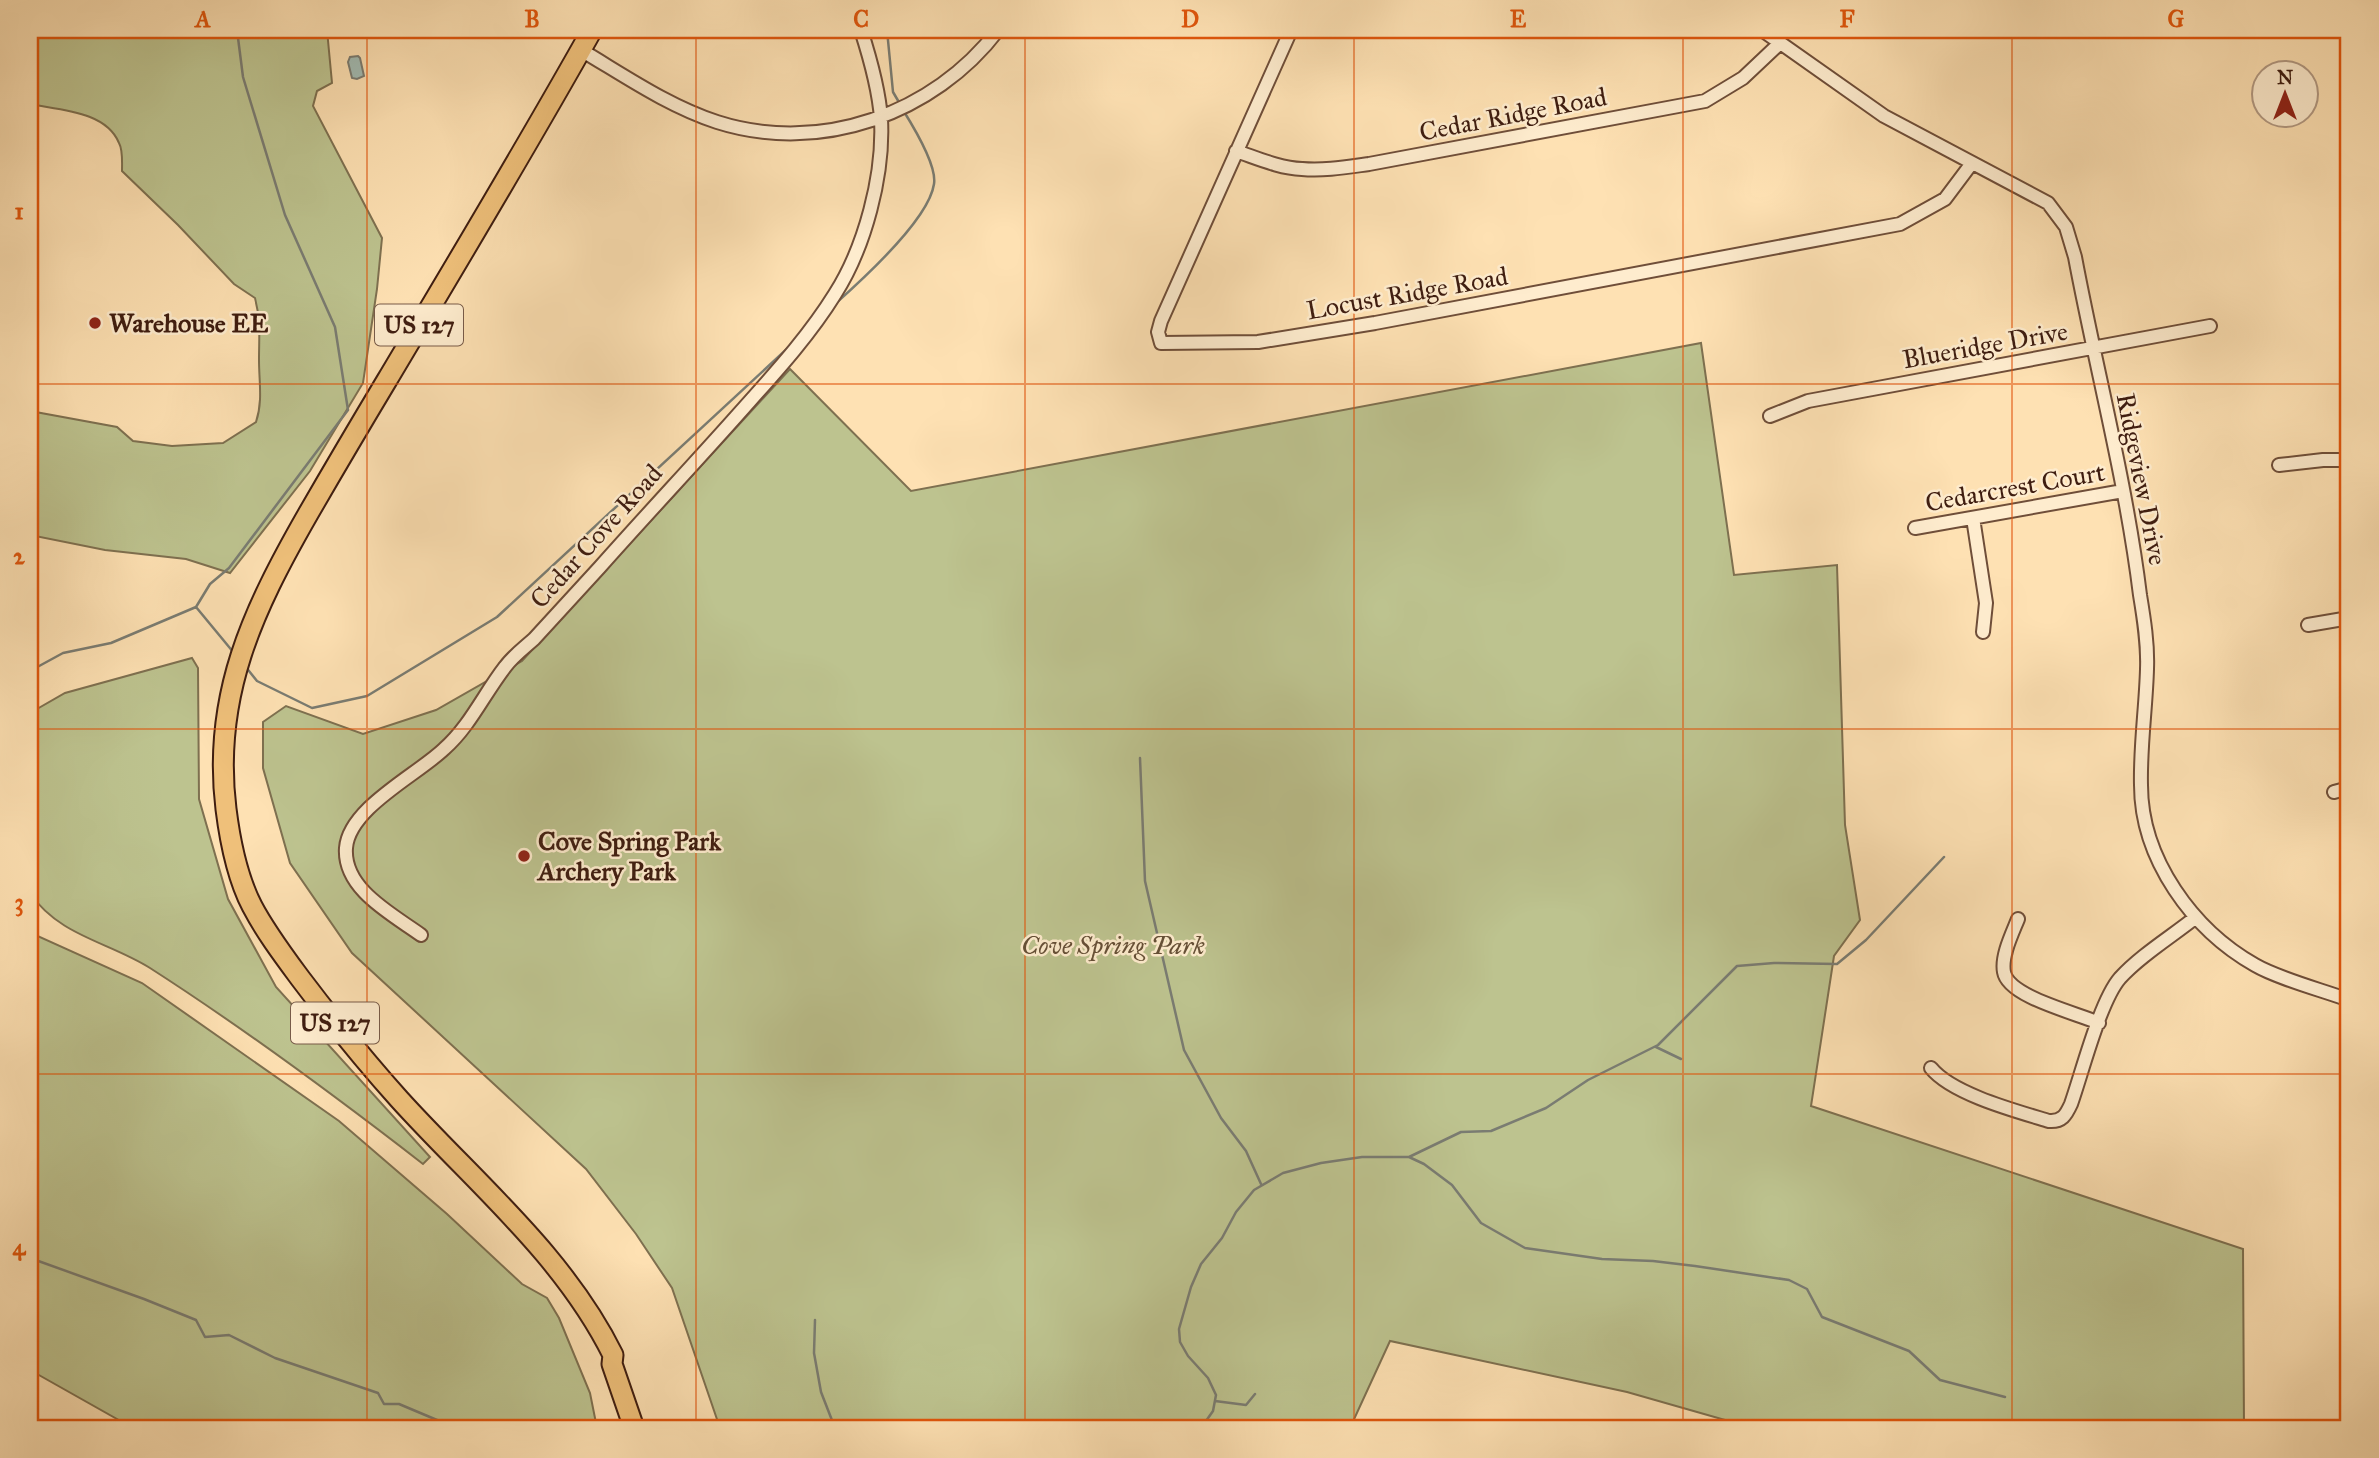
<svg xmlns="http://www.w3.org/2000/svg" width="2379" height="1458" viewBox="0 0 2379 1458" font-family="'IM FELL Great Primer',serif">
  <rect width="100%" height="100%" fill="#fee1b3"/>
  <filter id="stains"><feTurbulence type="fractalNoise" baseFrequency=".00286" numOctaves="4"/><feColorMatrix values="0 0 0 0 .2 0 0 0 0 .09 0 0 0 0 .02 0 0 0 .5 -.17"/></filter>
  <radialGradient id="worn" r=".72"><stop offset=".6" stop-color="#630" stop-opacity="0"/><stop offset="1" stop-color="#630" stop-opacity=".3"/></radialGradient>
  <path fill="#bdc38f" stroke="#7e7050" stroke-width="2" d="M30,30H327L332,83L317,91L313,106L382,238L377,289L363,383L310,471L230,573L186,559L105,550L30,535V411L117,427L133,441L172,446L223,443L256,422C263,401 259,382 259,360C259,335 261,322 255,298L234,284L178,225L122,171C122,162 123,150 119,143C106,111 59,110 30,104Z
    M1701,343L1734,575L1837,565L1845,825L1860,920L1834,956L1811,1106L2243,1249L2244,1428H1753L1627,1392L1390,1341L1350,1428H720L672,1288L636,1234L586,1169L352,953L290,863L263,768V722L286,706L363,734L436,710L522,661L790,369L911,491Z
    M192,658L198,668L199,799L228,899L276,987L430,1157L423,1164C334,1095 245,1029 150,968C109,942 59,936 30,893V713L65,693Z
    M30,930L33,934L142,983L339,1121L447,1214L522,1284L547,1298L559,1318L590,1393L597,1428H133L30,1370Z"/>
  <path fill="#a2bcb4" stroke="#7a7c72" stroke-width="2" d="M358,56L360,58L364,76L357,79L352,78L348,62L350,57Z"/>
  <g fill="none" stroke-linecap="round" stroke-linejoin="round">
    <path stroke="#7a7c72" stroke-width="2.5" d="M887,30L893,92L900,104
      M835,304C862,280 929,219 934,184C937,166 913,126 903,110
      M196,607L234,653
      M245,666L257,681L312,708L367,696L497,617L789,347
      M30,671L63,653L111,643L196,607L210,584L229,568L348,410L335,327L285,215L243,77L237,30
      M1140,758L1145,881L1184,1050L1221,1118L1246,1151L1261,1184
      M1656,1047L1681,1059
      M1409,1157L1424,1164L1452,1185L1481,1223L1525,1248L1602,1259L1653,1261L1695,1266L1789,1280L1807,1289L1822,1317L1909,1351L1940,1380L2005,1397
      M30,1258L144,1299L196,1320L205,1337L229,1335L275,1358L378,1393L384,1404H399L456,1428
      M815,1320L814,1353L821,1392L835,1428
      M1215,1401L1246,1405L1255,1394
      M1201,1428L1213,1411L1216,1395L1208,1378L1188,1356L1180,1342L1179,1329L1191,1287L1201,1264L1222,1238L1236,1212L1254,1190L1283,1173L1321,1163L1362,1157H1409L1461,1132L1491,1131L1546,1108L1588,1080L1658,1045L1737,966L1774,963L1837,964L1866,940L1944,857"/>
    <defs>
      <path id="minor" d="M1291,30L1161,321L1158,332L1161,343L1258,342L1375,323L1900,224L1945,199L1972,163
        M1762,30L1884,116L2048,203L2066,227L2075,257C2096,369 2126,481 2140,595C2144,619 2148,644 2147,669C2146,707 2140,746 2141,785C2141,859 2193,930 2255,965C2279,979 2322,990 2349,1000
        M581,50C625,76 668,106 717,122C820,155 934,114 998,30
        M1236,151C1257,158 1279,168 1302,169C1324,171 1347,167 1369,164L1705,101L1743,78L1780,43
        M1770,416L1808,401L2210,326
        M2279,465L2323,460H2349
        M1973,518L1986,603L1983,632
        M1915,528L2123,491
        M2308,625L2349,618
        M2334,792L2349,788
        M2018,919C2012,934 2001,956 2004,972C2008,997 2077,1013 2099,1023
        M421,935C392,914 343,889 346,848C349,808 417,775 444,749C470,726 484,694 505,667C513,656 524,648 534,639C556,615 578,591 600,567C647,514 695,463 742,410C775,373 809,336 835,294C865,247 884,175 881,119C879,89 870,58 861,30
        M1931,1068C1952,1094 2016,1111 2049,1121C2062,1122 2066,1115 2071,1104C2082,1073 2100,1001 2120,978C2141,955 2171,937 2196,917"/>
      <path id="highway" d="M592,30C526,148 456,264 387,380C360,425 334,469 308,514C253,610 212,696 226,809C230,841 237,877 252,906C265,931 283,955 300,978C331,1019 364,1060 399,1099C473,1181 563,1254 613,1355L612,1364L634,1428"/>
    </defs>
    <use href="#minor" stroke="#6f4e39" stroke-width="16"/>
    <use href="#highway" stroke="#3f1d10" stroke-width="23"/>
    <use href="#minor" stroke="#feecce" stroke-width="12"/>
    <use href="#highway" stroke="#efc07a" stroke-width="19"/>
  </g>
  <path fill="none" stroke="#e0560c" stroke-width="2" stroke-opacity="0.55" d="M367,30V1428M696,30V1428M1025,30V1428M1354,30V1428M1683,30V1428M2012,30V1428M30,384H2349M30,729H2349M30,1074H2349"/>
  <g fill="#8f2418" stroke="#feecce" stroke-width="2.5">
    <circle cx="95" cy="323" r="7"/>
    <circle cx="524" cy="856" r="7"/>
  </g>
  <g text-anchor="middle" dominant-baseline="central" stroke-width="5" stroke-linejoin="round" paint-order="stroke">
    <g fill="#feecce" stroke="#785b49" stroke-width="2">
      <rect x="375" y="304.5" width="88" height="41" rx="5"/>
      <rect x="291" y="1002.5" width="88" height="41" rx="5"/>
    </g>
    <g font-size="24" font-weight="bold" fill="#3f1d10">
      <text x="419" y="325">US 127</text>
      <text x="335" y="1023">US 127</text>
    </g>
    <g font-size="26" fill="#3f1d10" stroke="#feecce">
      <text transform="translate(1513 114) rotate(-11)">Cedar Ridge Road</text>
      <text transform="translate(1407 293) rotate(-10)">Locust Ridge Road</text>
      <text transform="translate(1985 345) rotate(-10)">Blueridge Drive</text>
      <text transform="translate(2142 479) rotate(79)">Ridgeview Drive</text>
      <text transform="translate(2015 487) rotate(-10)">Cedarcrest Court</text>
      <text transform="translate(596 536) rotate(-48)">Cedar Cove Road</text>
    </g>
    <g font-size="26" font-weight="bold" fill="#3f1d10" stroke="#feecce" text-anchor="start">
      <text x="109" y="323">Warehouse EE</text>
      <text x="538" y="841">Cove Spring Park<tspan x="538" dy="30">Archery Park</tspan></text>
    </g>
    <g font-size="26" font-style="italic" fill="#654f36" stroke="#feecce">
      <text x="1113" y="945">Cove Spring Park</text>
    </g>
  </g>
  <rect width="2379" height="1458" fill="none" stroke="#fee1b3" stroke-width="77"/>
  <g transform="translate(2285 94)"><circle r="33" fill="#feecce" stroke="#b29982" stroke-width="2"/>
  <path d="M0-5L12 26L0 18L-12 26Z" fill="#8f2418"/>
  <text y="-10" font-size="19" font-weight="bold" text-anchor="middle" fill="#3f1d10">N</text>
  </g>
  <rect x="38" y="38" width="2302" height="1382" fill="none" stroke="#e0560c" stroke-width="2.5"/>
  <g font-size="23" text-anchor="middle" font-weight="bold" fill="#e0560c">
    <text x="203" y="27">A</text>
    <text x="532" y="27">B</text>
    <text x="861" y="27">C</text>
    <text x="1190" y="27">D</text>
    <text x="1518" y="27">E</text>
    <text x="1847" y="27">F</text>
    <text x="2176" y="27">G</text>
    <text x="19" y="219">1</text>
    <text x="19" y="564">2</text>
    <text x="19" y="910">3</text>
    <text x="19" y="1255">4</text>
  </g>
  <rect width="100%" height="100%" filter="url(#stains)"/>
  <rect width="100%" height="100%" fill="url(#worn)"/>
</svg>
